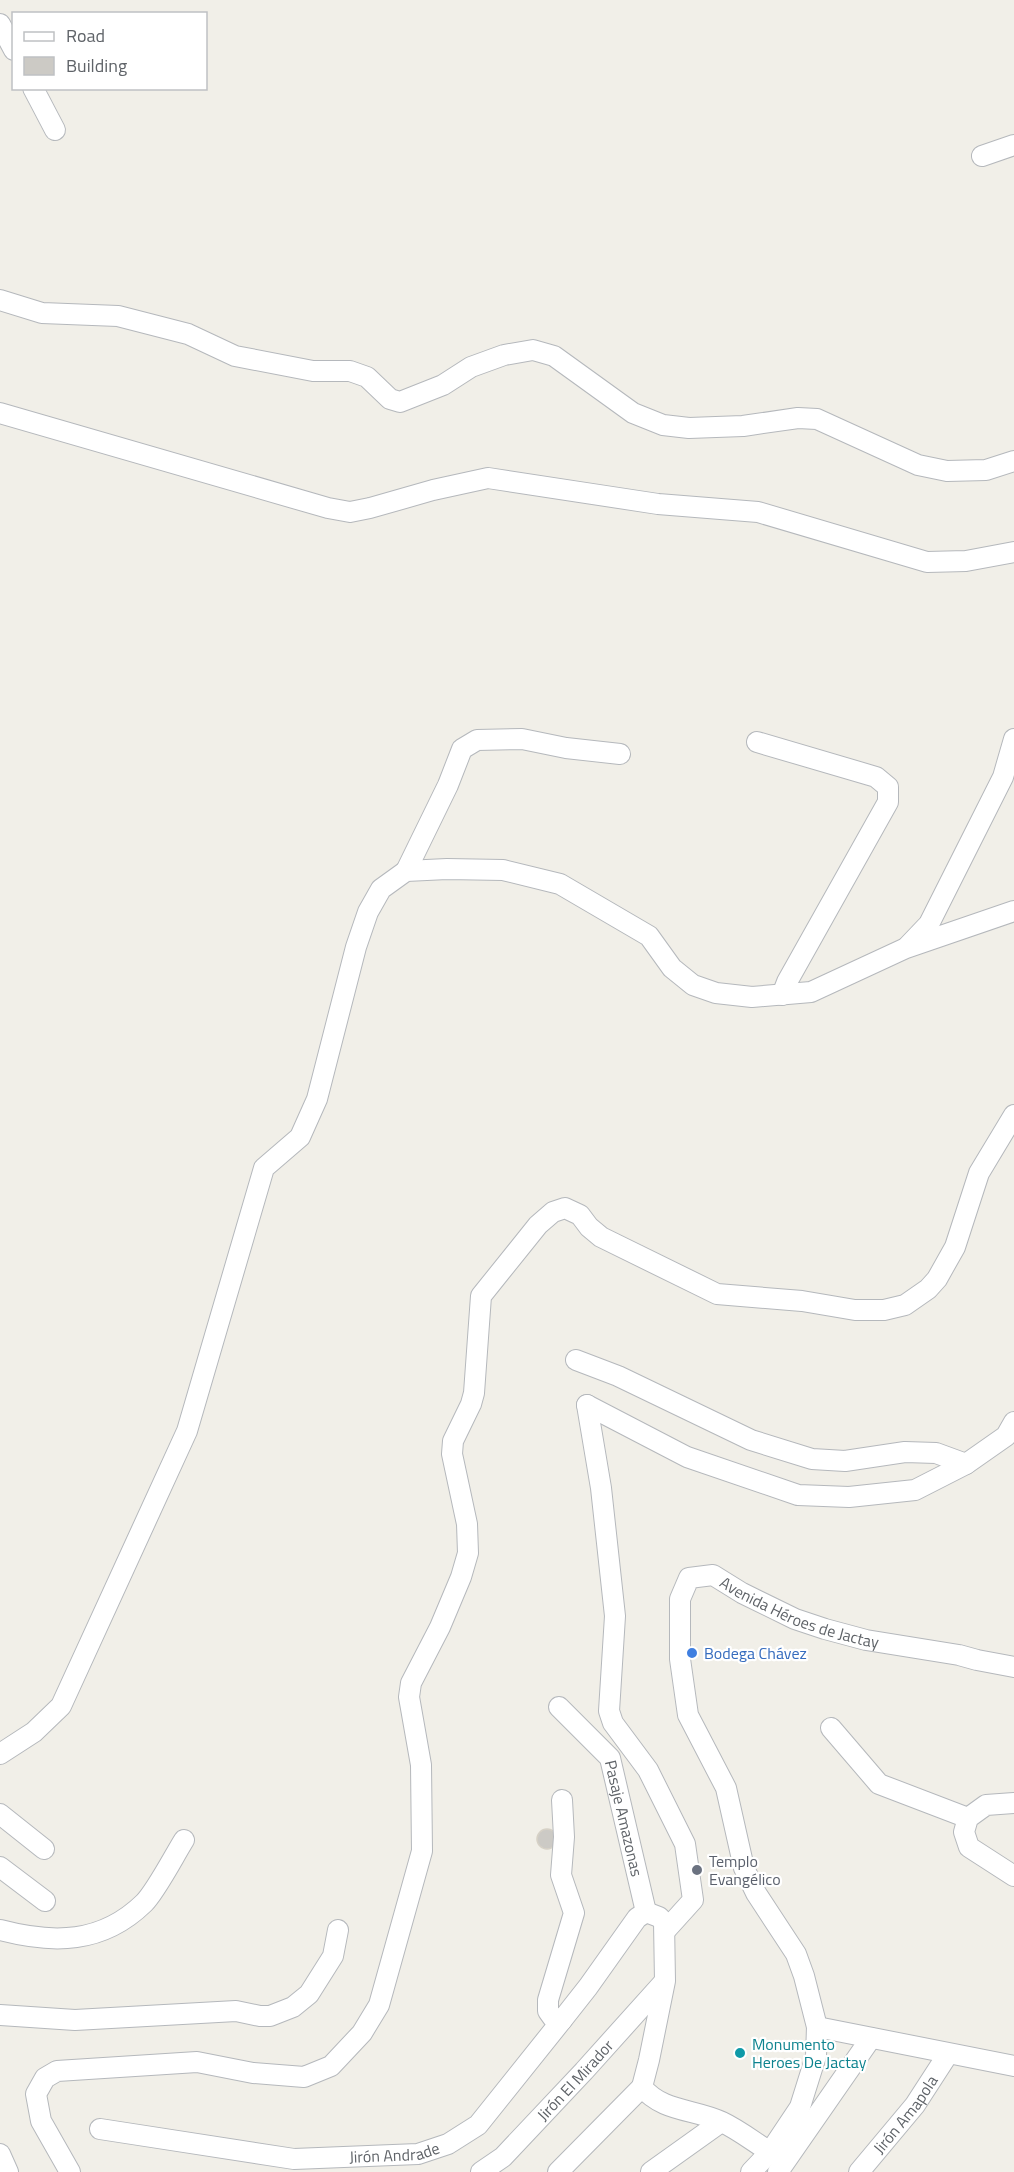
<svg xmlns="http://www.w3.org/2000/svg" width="1014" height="2172" viewBox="0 0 1014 2172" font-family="'Titillium Web',sans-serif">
  <rect width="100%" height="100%" fill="#f1efe8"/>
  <path fill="#cccac5" stroke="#d6d1c6" stroke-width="1.5" d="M537 1839a10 10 0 1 1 20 0a10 10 0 1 1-20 0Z"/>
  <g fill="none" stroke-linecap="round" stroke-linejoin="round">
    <defs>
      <g id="minor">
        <path d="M0,24L14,50"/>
        <path d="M33,88L55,130"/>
        <path d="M982,156L1014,145"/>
        <path d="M0,300L42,313L118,316L188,334L235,356L313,371H350L367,377L390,399L400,402L443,385L471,367L504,355L533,350L554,356L633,413L663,425L689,428L743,426L798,418L817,419L918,465L947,471L986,470L1014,461"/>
        <path d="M0,413L328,508L350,512L370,508L433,490L488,478L658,504L758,512L927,562L966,561L1014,552"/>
        <path d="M757,742L876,777L888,787V802L787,982L782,995"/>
        <path d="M406,871L448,785L462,749L477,740L522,739L566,748L620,754"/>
        <path d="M908,946L929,924L1003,777L1014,739"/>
        <path d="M576,1360L618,1376L751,1440L812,1459L845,1461L905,1452L936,1453L966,1464"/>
        <path d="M587,1405L601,1488L615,1616L609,1711L613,1723L648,1770L685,1844L693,1900L665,1931"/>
        <path d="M587,1405L687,1457L798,1495L849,1497L915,1490L966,1464L1006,1436L1014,1422"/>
        <path id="s1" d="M559,1707L610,1758L646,1912"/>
        <path d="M831,1728L879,1784L968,1818"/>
        <path d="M0,1754L34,1732L61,1706L187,1431L264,1168L300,1137L317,1099L356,947L368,912L381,889L406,871L447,869L503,870L560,884L649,936L672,968L693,985L716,993L752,997L811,992L906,948L1014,911"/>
        <path d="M562,1800L564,1837L561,1875L574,1913L548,2000V2011L553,2018L562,2020L588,1987L637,1918L646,1912L659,1917L664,1922L665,1981L649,2060L642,2087C662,2112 695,2109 722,2122C739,2130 754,2142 770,2152"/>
        <path d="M1014,1803L986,1805L968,1818L964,1832L969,1847L1014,1876"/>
        <path d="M0,1814L44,1849"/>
        <path d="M0,1867L45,1901"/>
        <path d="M0,1930C53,1944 102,1944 144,1903C156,1891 174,1856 184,1840"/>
        <path d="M0,2015L75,2020L236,2011L260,2016H270L293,2007L309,1994L333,1956L338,1930"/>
        <path d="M817,2027L1014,2066"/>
        <path id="s2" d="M100,2129L294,2159L418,2154L448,2144L478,2125L562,2020"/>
        <path d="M0,2154L8,2172"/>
        <path d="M70,2172L41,2121L36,2094L45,2078L57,2071L197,2062L253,2073L304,2077L331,2066L362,2033L379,2005L422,1851L421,1765L409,1697L411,1683L440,1627L461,1577L468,1553L467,1524L452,1454L453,1441L471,1404L474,1393L481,1296L538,1225L553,1212L565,1208L580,1215L589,1227L601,1237L717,1294L802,1301L855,1310H884L905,1305L928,1289L937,1279L955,1247L979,1173L1014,1115"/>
        <path id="s3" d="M481,2172L503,2157L584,2071L664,1982"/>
        <path d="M558,2172L642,2087"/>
        <path d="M651,2172L721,2122"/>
        <path id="s4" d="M751,2172L770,2152L800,2107L816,2056L817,2027L804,1976L796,1954L756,1893L744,1868L726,1788L688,1715L680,1659V1599L689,1578L713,1575L742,1593L795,1619L825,1629L866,1640L959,1655L977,1660L1014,1667"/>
        <path d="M778,2172L871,2038"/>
        <path id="s5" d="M859,2172L915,2105L948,2054"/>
      </g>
    </defs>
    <use href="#minor" stroke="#b5b8bc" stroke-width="22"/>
    <use href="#minor" stroke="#fff" stroke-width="20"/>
  </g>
  <circle fill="#3f7fe0" stroke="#fff" stroke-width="2" cx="692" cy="1653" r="6"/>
  <circle fill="#6b7280" stroke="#fff" stroke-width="2" cx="697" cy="1870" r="6"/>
  <circle fill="#0f9aa8" stroke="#fff" stroke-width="2" cx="740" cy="2053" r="6"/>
  <g text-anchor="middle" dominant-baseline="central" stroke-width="4.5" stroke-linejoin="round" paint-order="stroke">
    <g font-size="16" fill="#5f6368" stroke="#fff">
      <text stroke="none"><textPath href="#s4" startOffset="764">Avenida Héroes de Jactay</textPath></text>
      <text stroke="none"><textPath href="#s1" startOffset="134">Pasaje Amazonas</textPath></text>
      <text stroke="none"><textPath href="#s3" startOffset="132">Jirón El Mirador</textPath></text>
      <text stroke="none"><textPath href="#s5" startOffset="74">Jirón Amapola</textPath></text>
      <text stroke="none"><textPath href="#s2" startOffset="297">Jirón Andrade</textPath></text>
    </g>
    <g font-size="16" fill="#366cbe" stroke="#fff" text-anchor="start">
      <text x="704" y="1653">Bodega Chávez</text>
    </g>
    <g font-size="16" fill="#5b616d" stroke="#fff" text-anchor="start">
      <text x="709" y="1861">Templo<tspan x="709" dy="18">Evangélico</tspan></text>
    </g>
    <g font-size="16" fill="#0d838f" stroke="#fff" text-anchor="start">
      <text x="752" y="2044">Monumento<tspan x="752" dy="18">Heroes De Jactay</tspan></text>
    </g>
  </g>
  <rect x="12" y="12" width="195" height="78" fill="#ffffff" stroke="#bfc1c3" stroke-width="1.5"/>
  <rect x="24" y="32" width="30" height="9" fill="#ffffff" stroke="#bfc1c3" stroke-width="1.5"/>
  <text x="66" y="42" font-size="18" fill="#5f6368">Road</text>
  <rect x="24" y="57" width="30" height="18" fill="#cccac5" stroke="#bfc1c3" stroke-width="1.5"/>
  <text x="66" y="72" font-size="18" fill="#5f6368">Building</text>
</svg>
